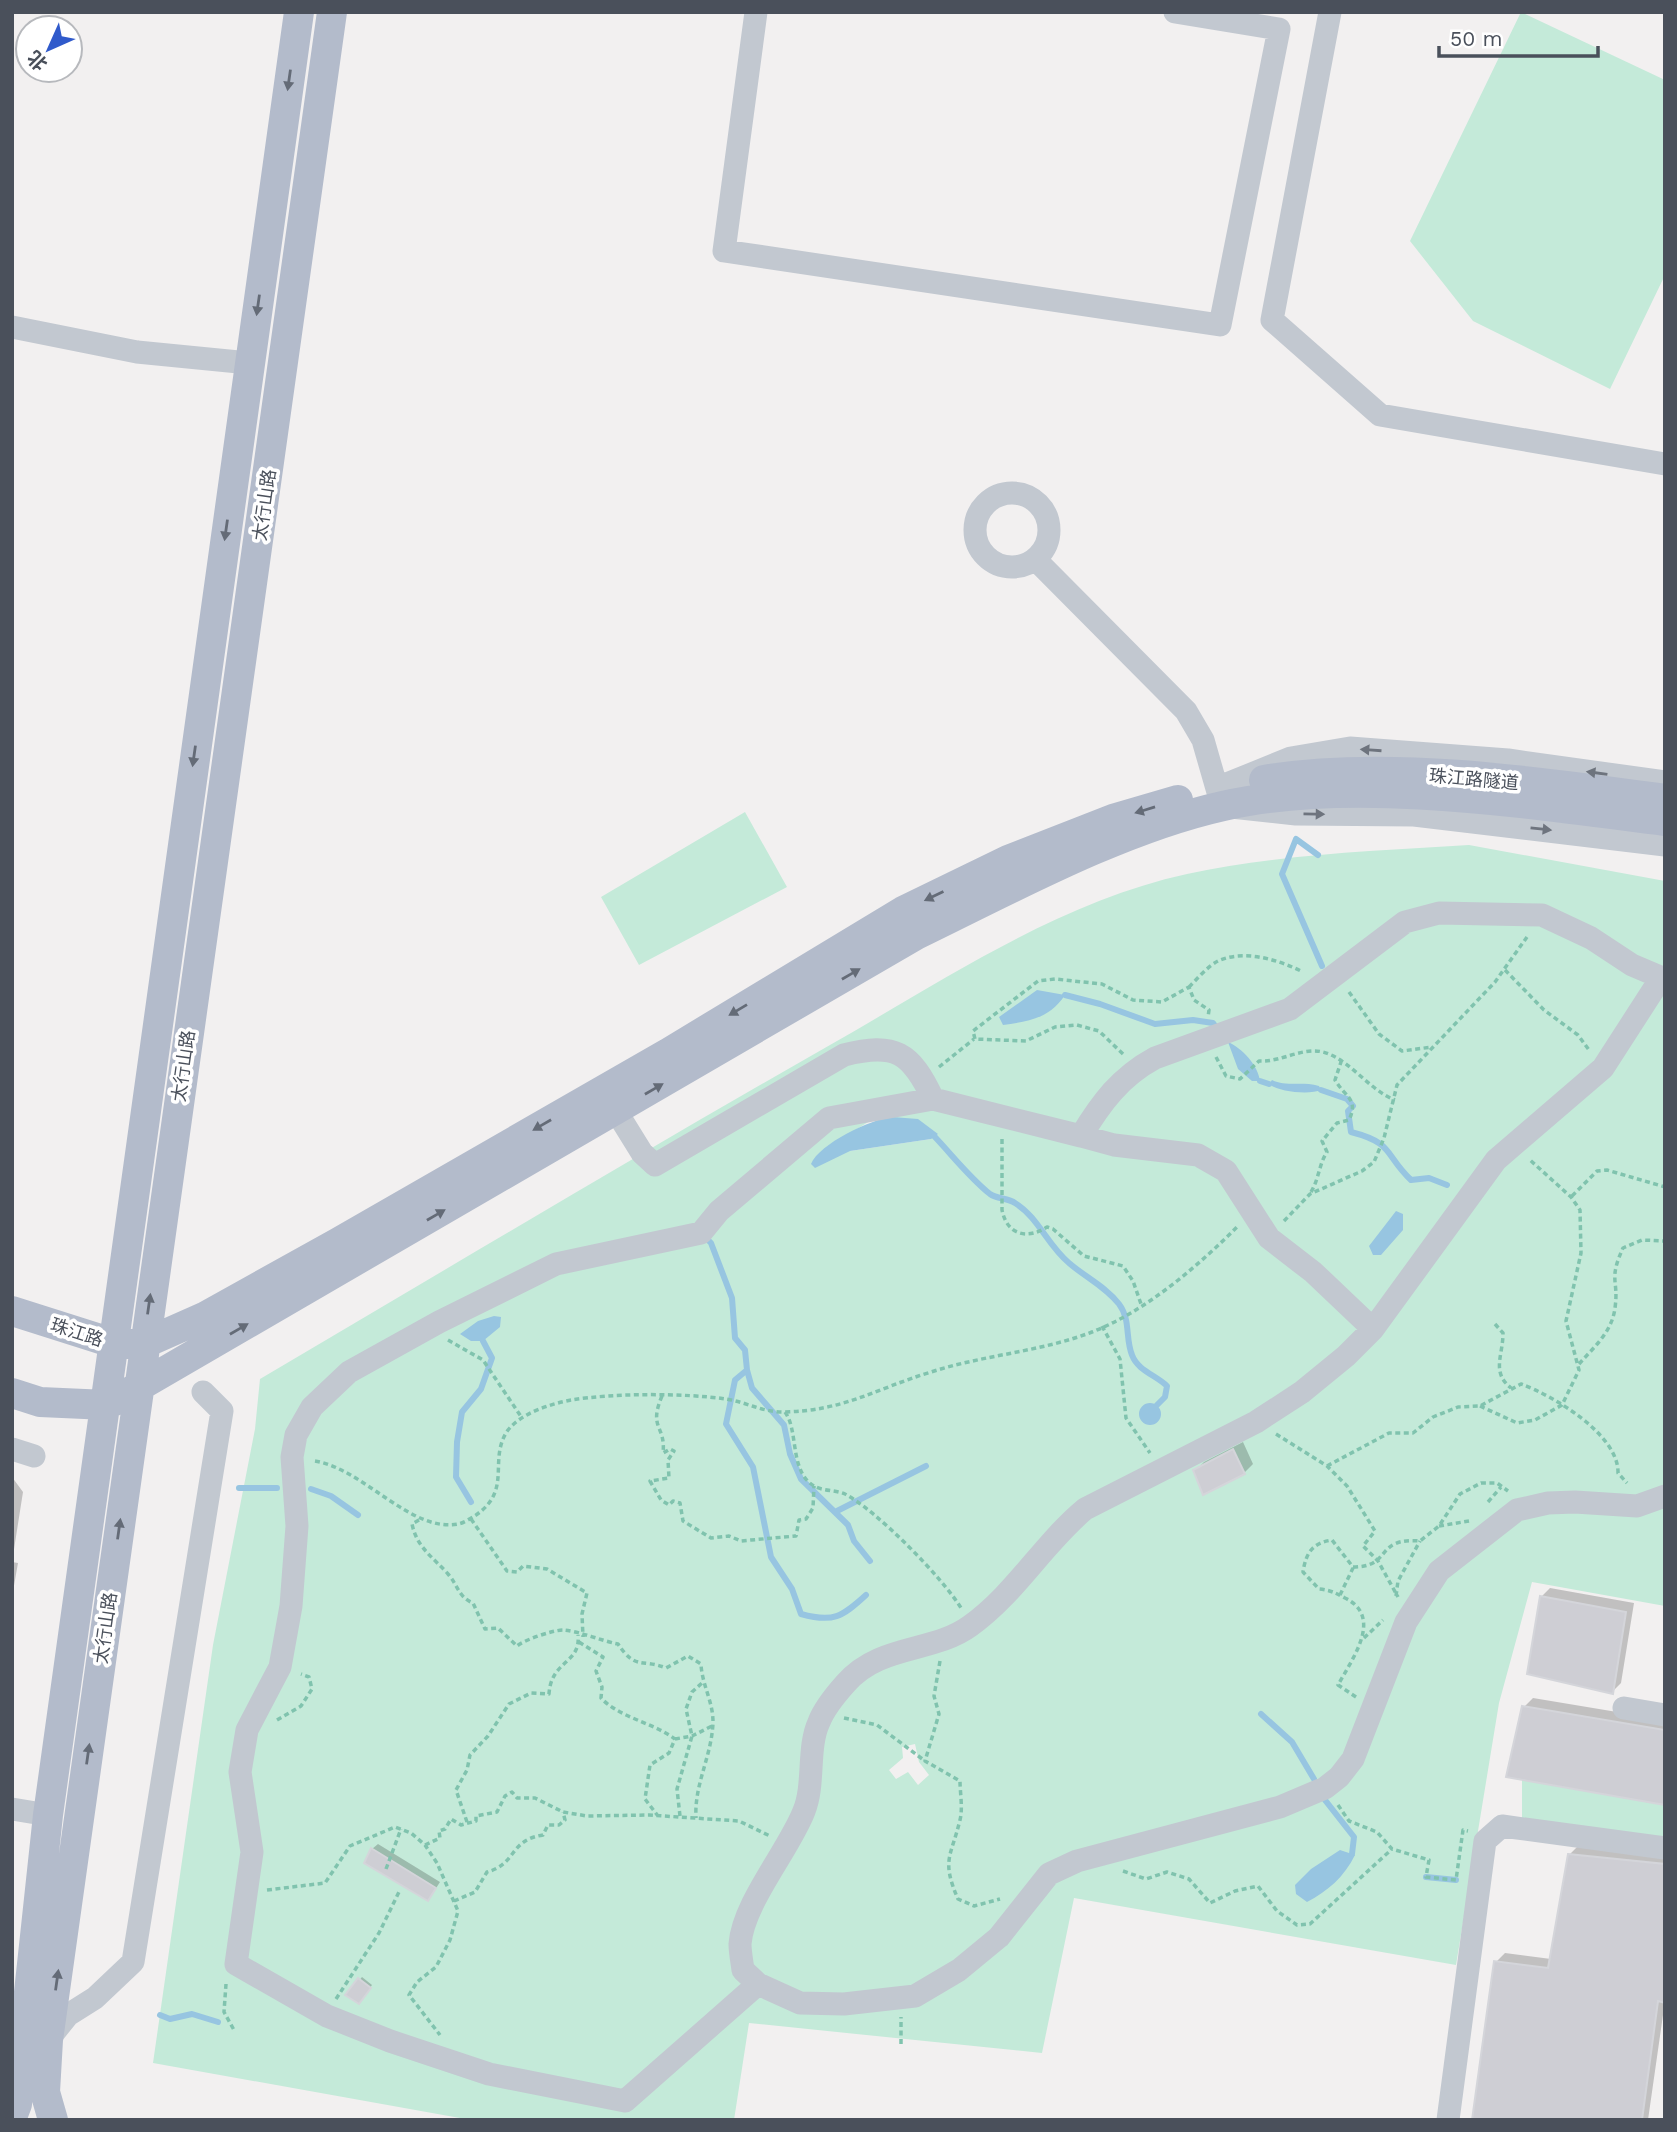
<svg xmlns="http://www.w3.org/2000/svg" width="1677" height="2132" viewBox="0 0 1677 2132" font-family="'Work Sans','Noto Sans SC',sans-serif">
  <rect width="100%" height="100%" fill="#f2f0f0"/>
  <path fill="#c4ead9" fill-rule="evenodd" d="M1521,12L1665,80V275L1610,389L1473,321L1410,241Z
    M745,812L787,887L639,965L601,897Z
    M1469,845L1665,881V1606L1532,1582L1499,1703L1456,1965L1074,1898L1042,2053L749,2023L734,2120H471L153,2063L213,1645L255,1429L260,1379C450,1267 639,1154 830,1045C943,981 1058,902 1187,874C1279,854 1375,851 1469,845ZM873,1119L931,1139L850,1151L846,1136ZM1233,1449L1245,1474L1203,1494L1193,1470ZM915,1744L919,1762L929,1775L918,1785L908,1772L896,1779L889,1770L903,1758L902,1747ZM358,1978L371,1988L359,2004L345,1995Z
    M1522,1780L1665,1805V1839L1522,1820Z"/>
  <path fill="#97c5e1" d="M1037,990L1065,995C1049,1019 1029,1021 1003,1025L999,1017Z
    M1228,1042C1242,1048 1258,1065 1260,1081H1252L1238,1069Z
    M1272,1080C1286,1087 1303,1081 1319,1086L1321,1090C1310,1095 1278,1092 1269,1084Z
    M892,1117L918,1119L938,1134L931,1139L850,1151L815,1168L811,1164C819,1144 871,1119 892,1117Z
    M1396,1211L1403,1214V1230L1381,1255H1373L1369,1246Z
    M494,1316L501,1317L500,1327L483,1341H471L460,1334L478,1321Z
    M1139 1414a11 11 0 1 1 22 0a11 11 0 1 1-22 0Z
    M1340,1850L1355,1855C1344,1877 1328,1891 1307,1902L1296,1894L1295,1885L1311,1869Z"/>
  <path fill="#0003" d="M1243,1442L1253,1464L1244,1473L1195,1471L1204,1462Z
    M12,1477L23,1492L12,1562L18,1563L12,1597Z
    M1550,1588L1634,1603L1621,1683L1612,1692L1541,1597Z
    M1533,1698L1665,1720V1803L1524,1707Z
    M378,1844L440,1882L433,1893L428,1899L372,1849Z
    M1578,1846L1665,1855V2001L1648,2120H1474L1496,1962L1505,1953L1551,1959L1569,1855Z
    M362,1977L372,1985L361,2000L348,1994Z"/>
  <g fill="none" stroke-linecap="round" stroke-linejoin="round">
    <path stroke="#97c5e1" stroke-width="6" d="M1318,855L1296,839L1282,874L1322,966
      M1065,995L1100,1004L1155,1024L1193,1020L1213,1023L1218,1030
      M1260,1081L1269,1084
      M1321,1090L1347,1099L1353,1106L1348,1111L1351,1132C1394,1143 1384,1154 1411,1180L1429,1178L1447,1185
      M934,1136C953,1156 969,1177 990,1194C997,1199 1008,1198 1015,1203C1038,1217 1048,1246 1069,1263C1085,1277 1105,1286 1119,1304C1131,1320 1125,1338 1132,1355C1138,1371 1156,1375 1167,1386L1165,1397L1157,1405
      M704,1236L711,1243L732,1298L735,1338L745,1350L747,1370L735,1380L726,1424L753,1467L771,1557L792,1589L801,1614C833,1623 842,1617 866,1595
      M747,1370L752,1388L784,1425L790,1454L801,1479L848,1525L854,1541L870,1561
      M239,1488H277
      M311,1489L331,1496L358,1515
      M471,1502L456,1477L457,1442L462,1412L481,1389L492,1358L483,1341
      M835,1512L926,1466
      M1261,1714L1292,1742L1314,1779
      M1325,1800L1354,1837L1352,1854
      M1426,1877L1456,1880
      M160,2015L170,2019L192,2014L218,2022"/>
  </g>
  <path fill="#ceced4" stroke="#d4d5da" stroke-width="2" d="M1233,1449L1245,1474L1203,1495L1193,1470Z
    M1540,1596L1626,1612L1613,1694L1527,1674Z
    M1522,1706L1665,1730V1805L1506,1777Z
    M371,1848L436,1888L428,1901L364,1863Z
    M1568,1854L1665,1864V2003L1658,2001L1642,2120H1472L1494,1961L1548,1968Z
    M358,1978L371,1988L359,2004L345,1995Z"/>
  <g fill="none" stroke-linecap="round" stroke-linejoin="round">
    <path stroke="#80c3ae" stroke-width="3.5" stroke-dasharray="5 3.5" stroke-linecap="butt" d="M1505,970L1544,1010L1578,1035L1589,1050
      M1189,987C1197,979 1208,966 1218,961C1245,949 1279,960 1303,972
      M1349,992L1379,1034L1402,1051L1432,1047
      M1123,1054L1099,1031L1077,1025L1055,1027L1026,1041L975,1039L973,1031L1038,981L1055,979L1102,984L1133,1000L1162,1002L1189,987L1194,1000L1209,1010L1208,1017
      M1216,1057L1226,1076L1240,1079L1259,1061C1278,1062 1293,1052 1312,1051C1343,1049 1367,1090 1395,1100
      M939,1067L974,1039
      M1002,1139V1210C1007,1235 1027,1240 1047,1227L1053,1229L1084,1256L1123,1266L1133,1281L1141,1304
      M1311,1192C1319,1179 1319,1164 1327,1152L1322,1141L1337,1123L1349,1120C1359,1099 1345,1097 1335,1080L1341,1062
      M1572,1196L1597,1171L1607,1170L1665,1187
      M1284,1221L1310,1194L1362,1171L1374,1162L1384,1138L1397,1085L1495,982L1527,937
      M1495,1324L1503,1333C1503,1356 1491,1372 1511,1388
      M1102,1326L1120,1359L1126,1418L1150,1453
      M448,1340L483,1360L522,1418
      M1579,1364C1594,1347 1612,1332 1615,1308C1619,1279 1608,1281 1623,1248L1642,1240L1665,1241
      M662,1396C648,1429 666,1425 663,1453L670,1449L674,1451L668,1460L669,1478L650,1481L661,1500L669,1505L673,1501L680,1503L683,1521L711,1538L729,1536L741,1541L751,1540L796,1536L799,1520L806,1519L813,1508L814,1486
      M1480,1406L1517,1423L1535,1420L1562,1405L1579,1370L1566,1321L1581,1253L1580,1210L1571,1197L1530,1160
      M785,1412C799,1431 789,1471 814,1486C822,1491 836,1490 845,1494C877,1511 942,1577 961,1608
      M1276,1434L1327,1466L1347,1486L1375,1531L1363,1546L1378,1561L1398,1597
      M315,1461C364,1469 411,1533 458,1524C464,1523 471,1518 476,1515C512,1490 489,1462 506,1433C518,1414 550,1404 571,1400C614,1393 684,1393 726,1399C746,1402 762,1412 783,1412C844,1411 875,1389 931,1372C983,1355 1040,1352 1092,1332C1146,1311 1197,1267 1238,1226
      M1327,1466L1389,1433H1413L1433,1417L1458,1407L1480,1406L1521,1384C1554,1396 1619,1435 1618,1473L1627,1483
      M1488,1502L1501,1487
      M471,1519L507,1571L517,1572L523,1566L547,1569L587,1593L582,1614L583,1637
      M419,1520L412,1524C417,1548 433,1557 448,1574C458,1585 458,1597 473,1603L485,1629L498,1628L517,1646C524,1640 553,1630 563,1630C579,1631 602,1641 618,1644C636,1671 642,1658 666,1668L688,1656L701,1664C702,1685 713,1701 713,1722C712,1756 694,1784 696,1818
      M1439,1526L1469,1521
      M1340,1595L1353,1568
      M1396,1596L1398,1581L1420,1541
      M1364,1638L1383,1620
      M579,1642L603,1657L596,1671L602,1687L601,1698C620,1718 652,1722 675,1739L669,1753L650,1765L645,1799L658,1816
      M940,1661L934,1696L939,1714L925,1761L960,1781C960,1793 963,1808 960,1820C951,1857 941,1860 958,1899L974,1906L1000,1899
      M1356,1697L1338,1685C1352,1659 1384,1617 1345,1598C1336,1593 1330,1590 1319,1589L1303,1572C1306,1553 1312,1543 1332,1540L1353,1567C1393,1567 1374,1537 1420,1541L1439,1526L1460,1494L1481,1483H1497L1508,1491
      M844,1718L877,1725L925,1761
      M277,1720L301,1706L312,1689L309,1677L301,1674
      M675,1739L692,1736L712,1726
      M1338,1805L1349,1821L1377,1832L1392,1849L1429,1860L1426,1877L1456,1880L1463,1830L1468,1831
      M680,1816L677,1789L692,1736L686,1709L692,1692L702,1683
      M467,1822L456,1790L467,1770L470,1755L488,1736L509,1704L531,1693L549,1694C551,1660 581,1664 578,1635
      M425,1845L440,1838L439,1831L445,1829L451,1819L461,1825L476,1821V1816L497,1812L505,1796L512,1792L517,1798H535L563,1812L587,1816L649,1815L739,1821L770,1836
      M386,1869L401,1829
      M1123,1871L1146,1879L1167,1872L1189,1879L1210,1903L1235,1891L1258,1886L1277,1911L1297,1925L1310,1924L1392,1849
      M267,1890L325,1883L350,1846L395,1827L411,1833L425,1845L437,1863L458,1911L450,1940L436,1967L417,1982L409,1995L440,2035
      M454,1901L475,1892L487,1872C517,1864 509,1840 543,1835L548,1825H559L565,1820L563,1812
      M226,1984L224,2012L234,2030
      M336,1999L379,1933L399,1892
      M901,2044V2017"/>
    <path stroke="#c2c8d0" stroke-width="23" d="M756,12L724,251L1220,325L1279,29L1175,12
      M1330,12L1272,320L1380,415L1665,464
      M12,327L137,352L249,363
      M975 530a37 37 0 1 1 74 0a37 37 0 1 1-74 0Z
      M1037,561L1186,711L1203,740L1222,806L1296,814L1414,815L1665,845
      M1217,788L1291,758L1350,748L1508,760L1665,782
      M1665,979L1632,965L1591,938L1542,915L1439,913L1405,922L1290,1009L1155,1058C1120,1077 1101,1103 1081,1136L933,1099L829,1118L719,1211L701,1233L556,1264L439,1322L349,1372L312,1407L296,1435L292,1457L297,1526L291,1606L280,1667L247,1730L240,1772L252,1852L236,1964L327,2016L390,2041L489,2074L625,2101L758,1984L800,2003L844,2004L915,1996L959,1970L999,1937L1049,1874L1077,1861L1280,1807L1325,1788L1339,1777L1353,1759L1406,1622L1439,1571L1517,1510L1548,1503L1575,1502L1637,1506L1665,1496
      M616,1111L642,1153L655,1165L844,1055C895,1042 911,1052 933,1099
      M1081,1136L1114,1145L1198,1155L1226,1171L1269,1238L1313,1272L1373,1329
      M12,1449L34,1456
      M1624,1708L1665,1715
      M12,1809L48,1815
      M758,1984L743,1970C742,1962 740,1952 740,1944C743,1903 789,1850 804,1811C815,1784 807,1748 819,1722C824,1709 837,1693 846,1683C880,1644 933,1653 970,1626C1015,1594 1043,1544 1085,1509L1256,1422L1302,1392L1346,1356L1373,1329L1496,1160L1603,1068L1661,978
      M48,2040L68,2015L95,1998L133,1962L222,1411L203,1392
      M1448,2120L1485,1841L1502,1826L1665,1848"/>
    <path stroke="#b3bbcb" stroke-width="30" d="M1264,780C1386,759 1542,782 1665,799
      M12,1311L116,1344H143L204,1317L337,1243L668,1053L903,911L1008,860L1113,819L1178,800
      M12,1393L40,1402L107,1405L916,935C1011,889 1120,829 1223,806C1355,776 1530,804 1665,821
      M12,2117L17,2104L48,1815L299,12
      M53,2120L45,2092L48,2040L332,12"/>
  </g>
  <defs><path id="oneway-solid" d="M-6-.8H1V-3.2L6.5 0L1 3.2V.8H-6Z" transform="scale(1.75)"/></defs>
  <g fill="#646b77">
    <use href="#oneway-solid" transform="translate(289 80) rotate(98)"/>
    <use href="#oneway-solid" transform="translate(258 305) rotate(98)"/>
    <use href="#oneway-solid" transform="translate(226 530) rotate(98)"/>
    <use href="#oneway-solid" transform="translate(194 756) rotate(98)"/>
    <use href="#oneway-solid" transform="translate(1145 810) rotate(163)"/>
    <use href="#oneway-solid" transform="translate(934 896) rotate(154)"/>
    <use href="#oneway-solid" transform="translate(851 974) rotate(-30)"/>
    <use href="#oneway-solid" transform="translate(738 1010) rotate(149)"/>
    <use href="#oneway-solid" transform="translate(654 1089) rotate(-30)"/>
    <use href="#oneway-solid" transform="translate(542 1125) rotate(150)"/>
    <use href="#oneway-solid" transform="translate(436 1215) rotate(-30)"/>
    <use href="#oneway-solid" transform="translate(149 1304) rotate(-82)"/>
    <use href="#oneway-solid" transform="translate(239 1329) rotate(-30)"/>
    <use href="#oneway-solid" transform="translate(119 1529) rotate(-82)"/>
    <use href="#oneway-solid" transform="translate(88 1754) rotate(-82)"/>
    <use href="#oneway-solid" transform="translate(57 1980) rotate(-82)"/>
  </g>
  <g fill="#6e747e">
    <use href="#oneway-solid" transform="translate(1371 750) rotate(-176)"/>
    <use href="#oneway-solid" transform="translate(1597 773) rotate(-172)"/>
    <use href="#oneway-solid" transform="translate(1314 814) rotate(1)"/>
    <use href="#oneway-solid" transform="translate(1541 829) rotate(6)"/>
  </g>
  <g text-anchor="middle" dominant-baseline="central" stroke-width="7" stroke-linejoin="round" paint-order="stroke">
    <g font-size="18" fill="#4a505b" stroke="#fff">
      <text transform="translate(264 505) rotate(-82)">太行山路</text>
      <text transform="translate(1474 779) rotate(5)">珠江路隧道</text>
      <text transform="translate(183 1066) rotate(-82)">太行山路</text>
      <text transform="translate(77 1332) rotate(18)">珠江路</text>
      <text transform="translate(105 1628) rotate(-82)">太行山路</text>
    </g>
  </g>
  <rect width="1677" height="2132" fill="none" stroke="#4a505b" stroke-width="28"/>
  <g transform="translate(49 49) rotate(225)"><circle r="33" fill="#ffffff" stroke="#b7b9bd" stroke-width="2"/>
  <path d="M0-5L12 26L0 18L-12 26Z" fill="#305acb"/>
  <text y="-10" font-size="19" font-weight="bold" text-anchor="middle" fill="#4a505b">北</text>
  </g>
  <path d="M1439 46v10h159v-10" fill="none" stroke="#4a505b" stroke-width="3.5"/>
  <text x="1450" y="46" font-size="21" fill="#4a505b" stroke="#ffffff" stroke-width="5" paint-order="stroke">50 m</text>
</svg>
